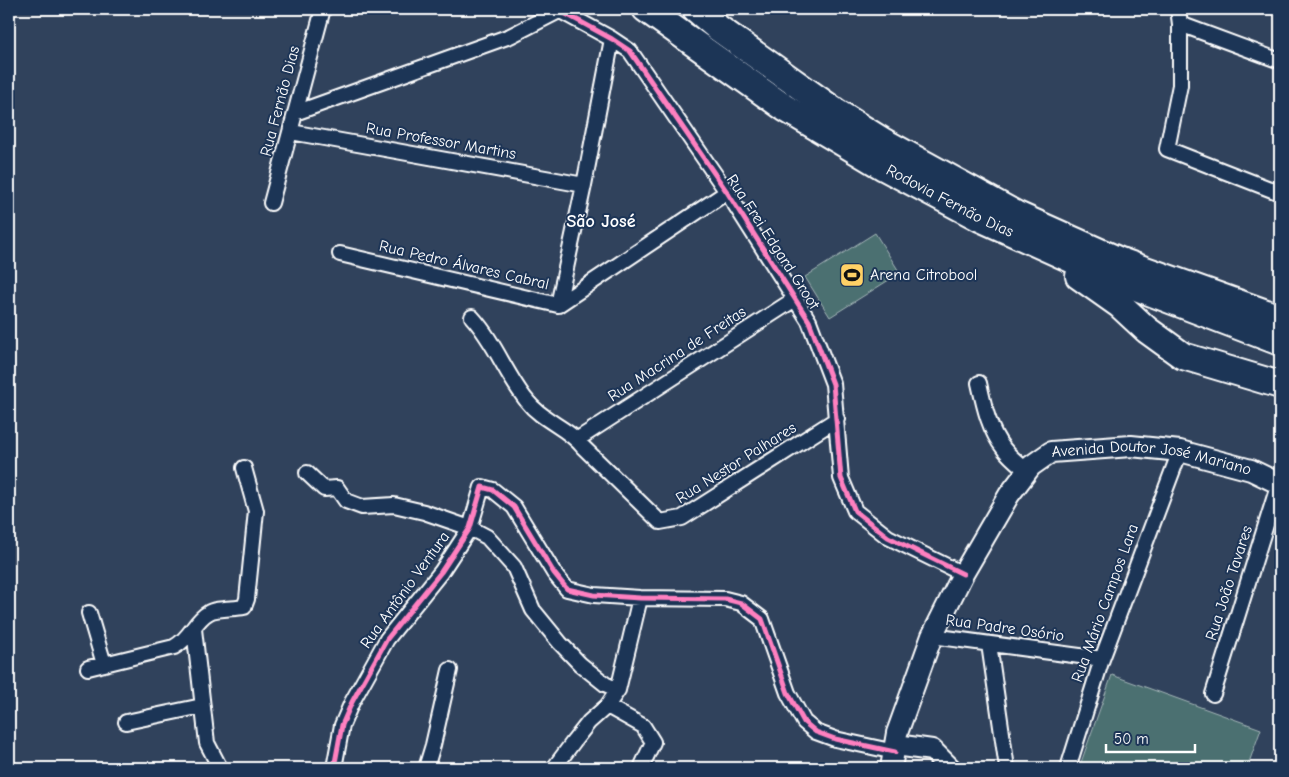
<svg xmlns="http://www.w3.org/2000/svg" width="1289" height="777" viewBox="0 0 1289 777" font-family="'Comic Neue',sans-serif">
  <rect width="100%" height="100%" fill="#30425c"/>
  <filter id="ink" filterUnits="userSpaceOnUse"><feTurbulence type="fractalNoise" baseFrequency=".02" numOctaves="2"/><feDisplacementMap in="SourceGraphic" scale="10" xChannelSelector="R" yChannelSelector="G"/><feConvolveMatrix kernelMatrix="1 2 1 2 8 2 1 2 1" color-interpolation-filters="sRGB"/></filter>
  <g filter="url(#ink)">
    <path fill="#4b6f71" stroke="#a5b7b8" d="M875,233L900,273L830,317L805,277Z
      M1112,675L1261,729L1247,768H1079Z"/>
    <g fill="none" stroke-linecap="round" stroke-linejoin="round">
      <defs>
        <path id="street" d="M557,9L612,39L630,51L727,192L809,321L833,384L841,478L855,511L888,537L963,574
          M1178,9L1180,24V85L1167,149L1280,193
          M1180,24L1280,61
          M295,113L510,36L559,11
          M291,132L584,185
          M271,203L323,9
          M340,254L558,305L727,192
          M558,305L584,185L612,39
          M472,317C495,342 506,375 527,401C542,421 569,428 583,447L660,522L682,518L837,419
          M979,383C984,406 989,430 1004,449C1010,457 1019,464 1027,471
          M578,439L795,299
          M307,473L324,489L337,488L346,501L362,507L394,505L424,512L470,528L487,537L514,567L533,610L560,643L580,664L605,684L618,690
          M89,613L104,664
          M194,629L207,743L220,768
          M932,636L1102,659
          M989,644L1007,768
          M88,668L174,647C191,638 194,621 208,613C215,608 234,609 244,607L247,599L256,511L244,468
          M1213,694L1279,483
          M607,706L643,726L653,742L641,768
          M126,722L202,706
          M334,768L342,725L352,702L387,639L441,572L470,528L482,487L493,490L514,507L554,573L567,589L594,595L640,598L725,599L741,603L762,619L788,693L804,722L816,732L835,739L895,752
          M426,768L433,745L450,670
          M554,768L574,741L589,722L607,706L618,690L640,598
          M1068,768L1102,659L1180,451"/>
        <g id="secondary">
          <path d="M896,745L932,750L950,768"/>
          <path id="s1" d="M891,768L897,733L932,636L963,574L1009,495L1031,466L1051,452L1131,446L1180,451L1251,470L1280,484"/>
        </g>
        <g id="highway">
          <path id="s2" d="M646,9L785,108L884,167L980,218L1113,278L1280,342"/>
          <path d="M696,9L718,28L836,112L884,142L1015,214L1120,261L1280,318"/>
          <path d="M1079,276L1120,305L1147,330L1183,356L1280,385"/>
        </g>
      </defs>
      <use href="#street" stroke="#fff" stroke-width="18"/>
      <use href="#secondary" stroke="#fff" stroke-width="24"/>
      <use href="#highway" stroke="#fff" stroke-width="30"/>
      <use href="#street" stroke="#1d3557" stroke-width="14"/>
      <use href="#secondary" stroke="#1d3557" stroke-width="20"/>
      <use href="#highway" stroke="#1d3557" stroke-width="26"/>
      <defs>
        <path id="cycleway" d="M557,9L612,39L630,51L727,192L809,321L833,384L841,478L855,511L888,537L963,574
          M334,768L342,725L352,702L387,639L441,572L470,528L482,487L493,490L514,507L554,573L567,589L594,595L640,598L725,599L741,603L762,619L788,693L804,722L816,732L835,739L895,752"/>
      </defs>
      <use href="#cycleway" stroke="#1d3557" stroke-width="8"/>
      <use href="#cycleway" stroke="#ff80c0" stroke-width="5"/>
    </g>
  </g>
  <defs>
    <symbol id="stadium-square" viewBox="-11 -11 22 22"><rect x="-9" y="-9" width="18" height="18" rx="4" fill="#ffd166" stroke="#1d3557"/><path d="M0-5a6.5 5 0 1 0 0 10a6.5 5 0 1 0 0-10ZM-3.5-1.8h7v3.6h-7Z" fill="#111"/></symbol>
  </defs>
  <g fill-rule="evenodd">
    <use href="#stadium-square" x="838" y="261" width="28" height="28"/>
  </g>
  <g text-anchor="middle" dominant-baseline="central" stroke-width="4" stroke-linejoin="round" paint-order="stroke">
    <g font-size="16" fill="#fff" stroke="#1d3557">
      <text transform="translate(280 101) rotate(-75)">Rua Fernão Dias</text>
      <text transform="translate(441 141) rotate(10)">Rua Professor Martins</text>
      <text stroke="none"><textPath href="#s2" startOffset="360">Rodovia Fernão Dias</textPath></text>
      <text transform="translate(773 242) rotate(57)">Rua Frei Edgard Groot</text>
      <text transform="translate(464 265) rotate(13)">Rua Pedro Álvares Cabral</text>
      <text transform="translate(677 354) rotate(-33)">Rua Macrina de Freitas</text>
      <text transform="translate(736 463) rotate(-32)">Rua Nestor Palhares</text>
      <text stroke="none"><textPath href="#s1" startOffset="462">Avenida Doutor José Mariano</textPath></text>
      <text transform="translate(1229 583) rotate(-72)">Rua João Tavares</text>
      <text transform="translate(405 590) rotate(-54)">Rua Antônio Ventura</text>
      <text transform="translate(1105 603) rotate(-70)">Rua Mário Campos Lara</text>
      <text transform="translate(1005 628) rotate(8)">Rua Padre Osório</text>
    </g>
    <g font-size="16" fill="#fff" stroke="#1d3557" text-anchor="start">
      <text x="870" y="275">Arena Citrobool</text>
    </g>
    <g font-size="18" font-weight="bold" fill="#fff" stroke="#1d3557">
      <text x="601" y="221">São José</text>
    </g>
  </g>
  <rect width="1289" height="777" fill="none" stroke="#1d3557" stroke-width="30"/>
  <rect x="15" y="15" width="1259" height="747" fill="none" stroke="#fff" stroke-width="2" filter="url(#ink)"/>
  <path d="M1106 744v8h89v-8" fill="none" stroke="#ffffff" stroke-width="2.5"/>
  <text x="1114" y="744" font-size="15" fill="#ffffff" stroke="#1d3557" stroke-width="4" paint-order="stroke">50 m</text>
</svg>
